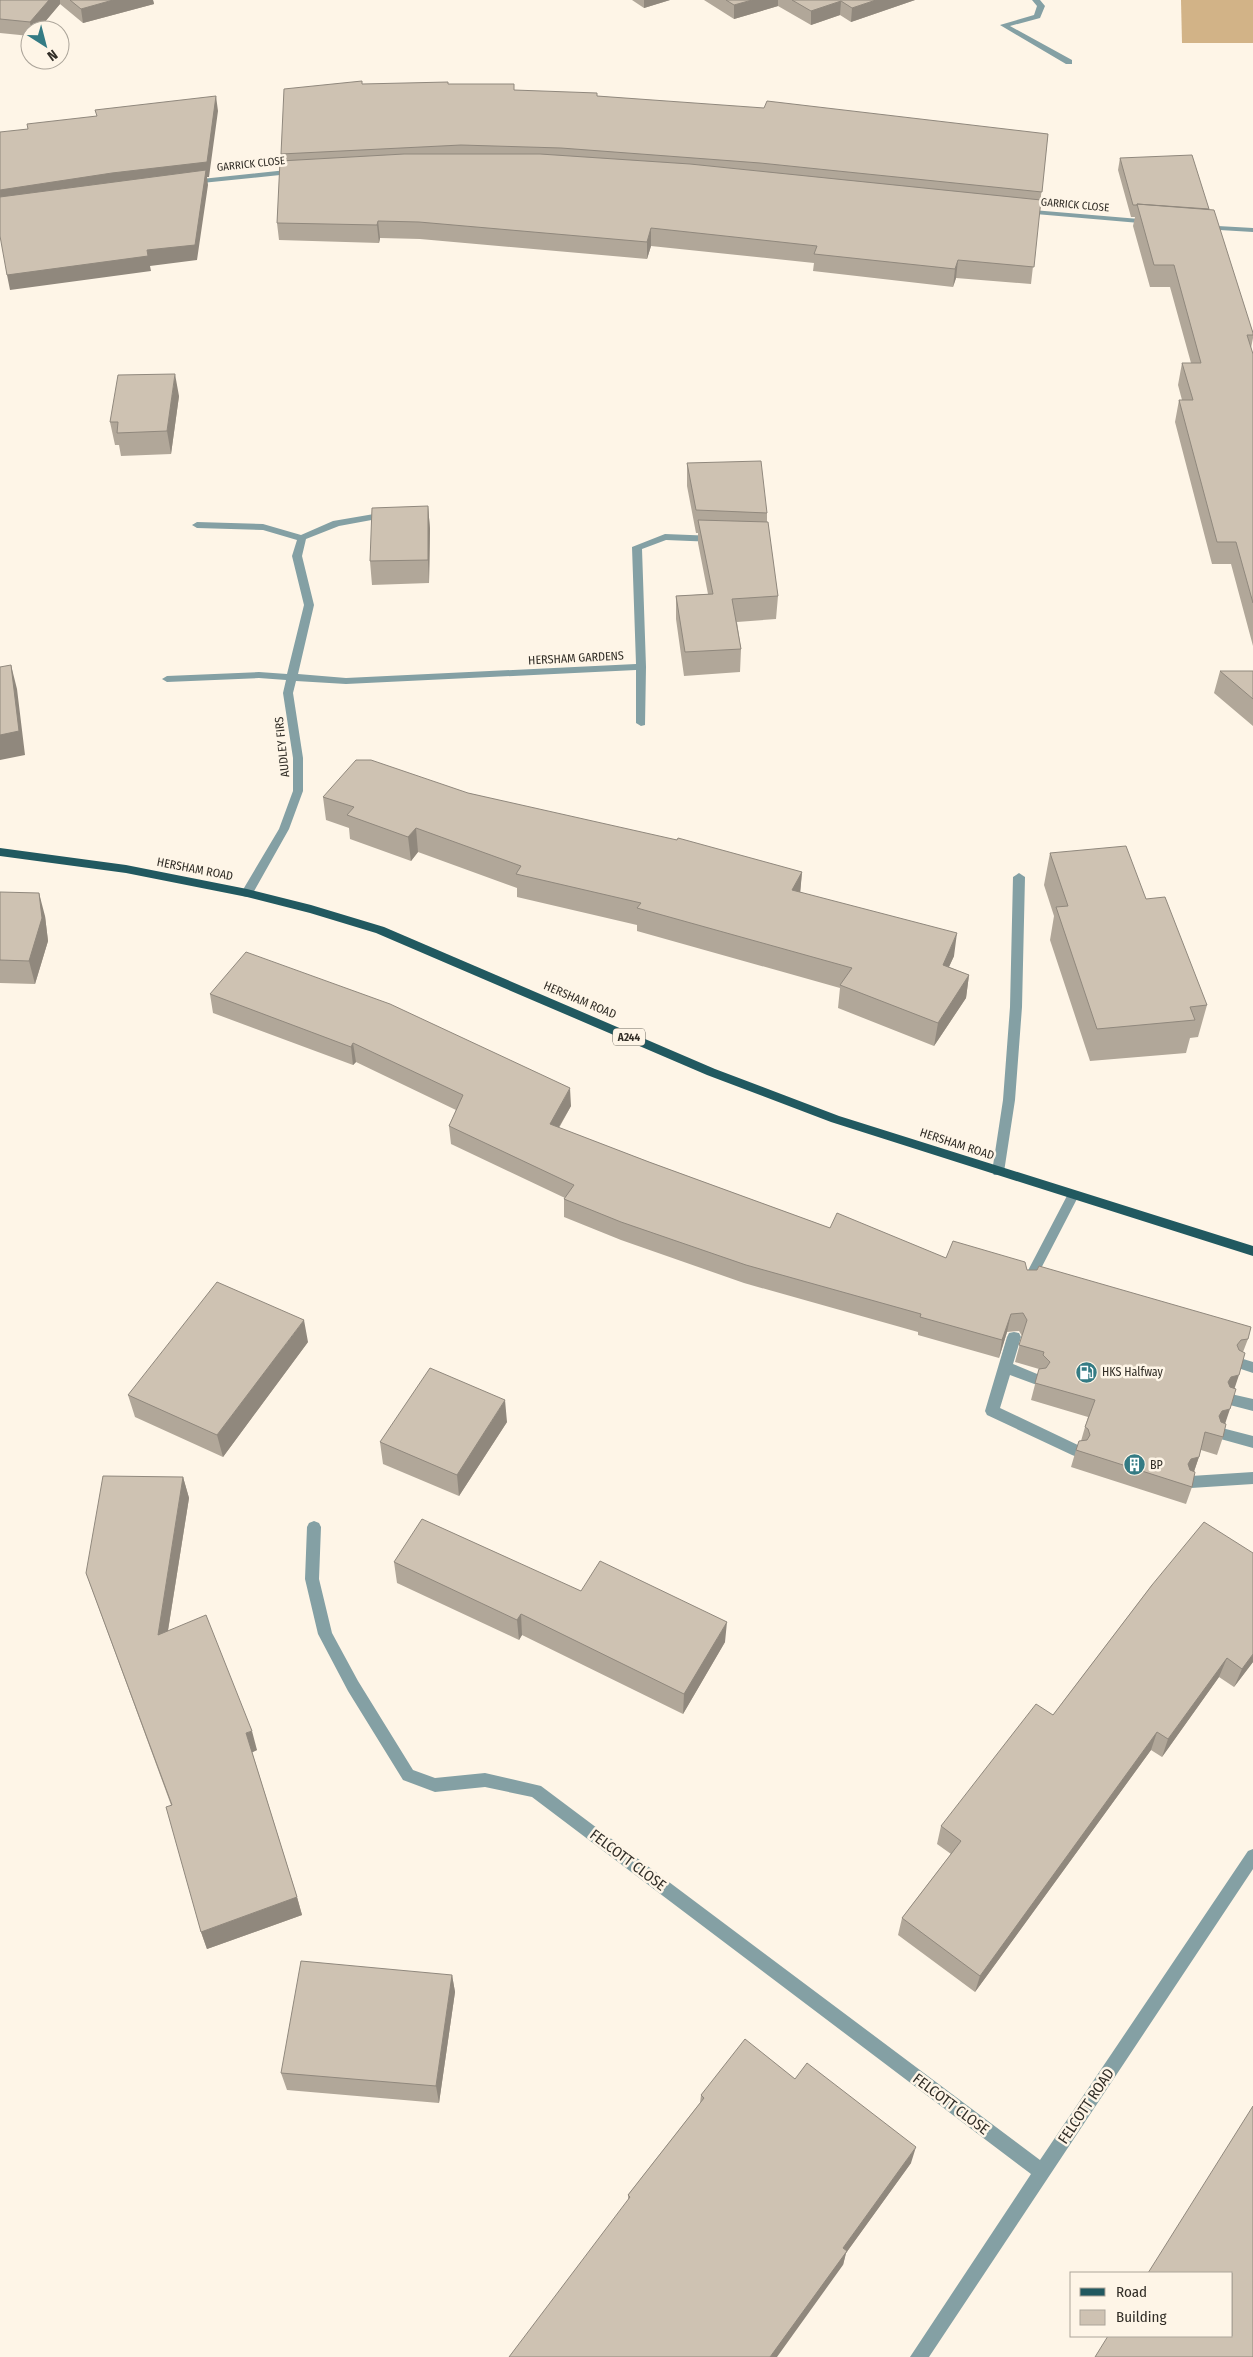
<svg xmlns="http://www.w3.org/2000/svg" width="1253" height="2357" viewBox="0 0 1253 2357" font-family="'Fira Sans Condensed',sans-serif">
  <rect width="100%" height="100%" fill="#fef5e7"/>
  <path fill="#d2b387" d="M1181,0H1253V43H1182Z"/>
  <g fill="none" stroke-linecap="round" stroke-linejoin="round">
    <path fill="#84a0a4" fill-rule="evenodd" d="M1032,0H1040L1045,6L1040,18L1010,26L1072,60V64H1066L1000,25L1034,15L1037,6Z
      M296,169H299V173L192,184L188,182L192,180Z
      M1021,209L1151,220L1155,222L1151,224L1024,213H1021Z
      M1200,225L1253,228V232L1203,229L1199,227Z
      M374,514L379,517L377,519L339,526L306,539L302,556L314,605L298,674L346,678L636,664L632,547L665,534L715,536L720,539L715,542L666,540L642,549L646,667L645,725L641,726L636,723V670L346,684L296,681L293,693L303,758V791L289,829L253,893L247,897L243,896L241,893L279,829L293,791V758L283,693L286,680L259,678L167,682L162,679L167,676L259,672L287,674L304,605L292,556L297,540L263,530L197,528L192,525L197,522L263,524L301,535L333,521Z
      M1019,873L1025,877L1022,1007L1015,1100L1004,1172L1002,1175H994L992,1172L1003,1100L1010,1007L1013,877Z
      M1073,1190L1077,1192L1079,1195L1034,1282L1033,1286H1023L1022,1282L1069,1192Z
      M1014,1332L1019,1333L1021,1337L1013,1364L1042,1376L1044,1380L1042,1384L1037,1385L1010,1375L1000,1408L1082,1447L1084,1451L1082,1455L1077,1457L1072,1455L987,1415L985,1411L1007,1337L1009,1333Z
      M1240,1358L1253,1362V1373L1235,1367L1233,1363L1235,1359Z
      M1231,1394L1253,1399V1411L1226,1404L1224,1400L1226,1396Z
      M1222,1428L1253,1436V1448L1217,1438L1215,1434L1217,1430Z
      M1253,1472V1484L1191,1488L1186,1486L1184,1482L1186,1478L1191,1476Z
      M314,1521L319,1523L321,1527L319,1579L332,1633L358,1681L413,1770L435,1778L485,1773L541,1786L1040,2160L1248,1851L1253,1849V1869L929,2357H910L1031,2174L532,1797L485,1787L435,1792L403,1780L348,1691L318,1634L305,1579L307,1527L309,1523Z"/>
    <path fill="#215960" fill-rule="evenodd" d="M0,848L126,865L247,889L311,905L384,927L715,1069L839,1116L1253,1246V1256L831,1122L707,1075L376,933L310,913L247,897L126,873L0,856Z"/>
  </g>
  <path fill="#b1a799" d="M0,0H153L154,4L83,23L60,4L38,30H30V36L0,33Z
    M632,0H670L644,8Z
    M704,0H915L851,22L840,15L811,25L778,6L734,19Z
    M363,84H448L514,90L597,96L1048,134L1031,284L956,278L953,287L813,271L814,263L651,246L647,259L420,239L380,238L379,243L279,240L277,223L281,161V154Z
    M1120,158L1209,209L1253,333V338L1251,348L1253,354V646L1231,564H1212L1175,422L1179,400H1182L1178,385L1182,363H1191L1170,287H1150L1133,226L1135,217H1131L1118,170Z
    M179,396L171,454L121,456L119,445H115L110,422Z
    M687,463L767,513V522L778,596L776,619L737,622L741,649L740,672L684,676L676,619V596L708,594L698,543V533H696L687,486Z
    M428,506L430,529L429,583L372,585L370,561Z
    M1220,671H1253V726L1214,693Z
    M468,793L802,872L800,892L954,956L949,967L969,975L966,998L934,1046L838,1008L840,988L637,931V925L517,897V888L418,852L411,861L350,839L349,828L326,820L323,797Z
    M1050,853L1146,899L1207,1005L1198,1037L1190,1038L1186,1053L1090,1061L1050,940L1054,916L1044,885Z
    M0,892L45,916L48,941L35,984L0,983Z
    M210,994L571,1106L559,1128L649,1162L830,1228L946,1258L1027,1270L1248,1339L1243,1352L1225,1423L1223,1437L1217,1455L1201,1450L1194,1472L1192,1487L1186,1504L1071,1467L1076,1450L1081,1441L1085,1427L1088,1417L1031,1400L1039,1369L1015,1362L1022,1336L1019,1331L1007,1332L999,1358L918,1335V1332L744,1283L621,1240L564,1217V1199L565,1198L451,1144L449,1126L456,1110L356,1062L353,1065L213,1013Z
    M308,1342L223,1457L135,1417L128,1395Z
    M507,1422L459,1496L383,1464L380,1442Z
    M183,1477L189,1498L168,1631L257,1750L252,1752L297,1897L302,1915L207,1949L201,1932L171,1805L86,1573Z
    M394,1562L581,1591L725,1642L683,1714L522,1635L519,1640L397,1583Z
    M1152,1585L1253,1662L1234,1687L1219,1677L1162,1757L1151,1750L975,1992L898,1935L902,1918L951,1854L937,1844L941,1826L1053,1715Z
    M452,1975L455,1992L439,2103L287,2090L281,2073Z
    M795,2079L911,2163L846,2253L843,2265L628,2200V2195L700,2103L701,2095Z"/>
  <path fill="#90887d" d="M49,0H60V4L38,30H31L30,22Z
    M113,0H153L154,4L83,23L81,9Z
    M644,0H670L644,8Z
    M752,0H778V6L734,19V5Z
    M876,0H915L851,22L852,8Z
    M841,1L840,15L811,25V11Z
    M216,96L218,111L209,177H207L208,185L197,260L150,266L151,271L10,290L7,275L0,206V190Z
    M378,221L380,238L379,243L377,225Z
    M651,228V246L647,259V242Z
    M958,260L956,278L953,287L955,269Z
    M175,374L179,396L171,454L167,431Z
    M428,506L430,529L429,583L428,560Z
    M11,665L17,689L25,755L0,760V735Z
    M416,828L418,852L411,861L408,837Z
    M802,872L800,895L792,890Z
    M39,893L45,916L48,941L35,984L29,961Z
    M957,933L954,956L939,988L943,965Z
    M969,975L966,998L934,1046L938,1023Z
    M353,1043L356,1062L353,1065L351,1047Z
    M570,1088L571,1106L550,1142V1124Z
    M1011,1314L1007,1332L999,1358L1002,1340Z
    M304,1320L308,1342L223,1457L217,1435Z
    M1239,1375L1233,1393L1225,1394L1228,1382L1231,1377Z
    M505,1400L507,1422L459,1496L457,1475Z
    M1230,1409L1224,1427L1216,1428L1219,1416L1222,1411Z
    M1199,1457L1193,1474L1185,1476L1188,1464L1191,1459Z
    M183,1477L189,1498L164,1655L158,1635Z
    M521,1614L522,1635L519,1640L517,1620Z
    M727,1622L725,1642L683,1714L684,1694Z
    M1253,1654V1662L1234,1687L1242,1669Z
    M1227,1658L1219,1677L1162,1757L1168,1739Z
    M252,1731L257,1750L251,1753L246,1733Z
    M1157,1732L1151,1750L975,1992L980,1976Z
    M297,1897L302,1915L207,1949L201,1932Z
    M452,1975L455,1992L439,2103L436,2086Z
    M916,2147L911,2163L846,2253L843,2265L777,2357H770L843,2248Z"/>
  <path fill="#cec2b2" stroke="#90887d" d="M0,0H49L30,22L0,19Z
    M70,0H113L81,9Z
    M726,0H752L734,5Z
    M792,0H876L852,8L841,1L811,11Z
    M362,81V84L448,82V84H514V90L597,93V96L764,108L767,101L1048,134L1042,192L760,163L561,148L461,145L281,154L284,89Z
    M216,96L207,162L112,173L0,190V132L28,129L27,124L97,116L95,110Z
    M404,154H540L690,164L1041,200L1034,267L958,260L955,269L814,254L817,246L651,228L647,242L419,222L378,221L377,225L277,223L280,161Z
    M1192,155L1209,209L1137,204V205H1133L1120,158Z
    M206,170L195,245L147,250L148,256L7,275L0,236V197Z
    M1137,204L1214,210L1253,333V335H1247L1253,354V603L1236,542H1217L1179,400H1193L1182,363H1201L1174,265H1154Z
    M175,374L167,431L117,433L118,422H110L118,375Z
    M761,461L767,513L696,510L687,463Z
    M428,506V560L370,561L372,508Z
    M698,520L768,522L778,596L732,599L741,649L685,652L676,596L713,594Z
    M11,665L19,731L0,735V667Z
    M1220,671H1253V699Z
    M356,760H371L468,793L677,840L678,838L802,872L792,890L957,933L943,965L969,975L938,1023L840,985L852,968L637,908L641,903L516,874L521,866L416,828L408,837L347,815L354,807L323,797Z
    M1126,846L1146,899L1165,897L1207,1005L1190,1007L1195,1020L1097,1029L1056,907L1068,906L1050,853Z
    M0,892L39,893L42,918L29,961L0,960Z
    M246,952L390,1004L570,1088L550,1124L649,1162L830,1228L837,1213L946,1258L953,1241L1025,1262L1027,1270H1037L1039,1266L1251,1327L1248,1339L1241,1340L1237,1345L1239,1350L1245,1353L1239,1375L1231,1377L1228,1382L1230,1387L1236,1389L1230,1409L1222,1411L1219,1416L1221,1422L1226,1424L1223,1437L1205,1432L1199,1457L1191,1459L1188,1464L1190,1470L1195,1472L1192,1487L1076,1450L1079,1441L1087,1440L1090,1435L1088,1429L1085,1427L1095,1400L1035,1383L1039,1369L1046,1368L1050,1362L1043,1355L1044,1352L1019,1345L1027,1320L1023,1313L1011,1314L1002,1340L920,1317L921,1314L746,1265L621,1222L564,1199L574,1185L449,1126L463,1095L353,1043L351,1047L210,994Z
    M217,1282L304,1320L217,1435L128,1395Z
    M430,1368L505,1400L457,1475L380,1442Z
    M103,1476L183,1477L158,1635L206,1615L252,1731L246,1733L297,1897L201,1932L166,1807L172,1805L86,1573Z
    M422,1519L581,1591L600,1561L727,1622L684,1694L521,1614L517,1620L394,1562Z
    M1204,1522L1253,1553V1654L1242,1669L1227,1658L1168,1739L1157,1732L980,1976L902,1918L961,1841L941,1826L1036,1704L1053,1715L1152,1585Z
    M301,1961L452,1975L436,2086L281,2073Z
    M745,2039L795,2079L807,2063L916,2147L843,2248L847,2251L770,2357H509L630,2197L628,2195L704,2098L701,2095Z
    M1253,2106V2357H1095L1108,2336H1232V2273H1148Z"/>
  <defs>
    <symbol id="fuel-disc" viewBox="-11 -11 22 22"><circle r="9.5" fill="#347b84" stroke="#fef5e7"/><path d="M-5.5-6h7V0h2V4h1.3V-2.5L3-4.5l.8-.8L6-3V5H2.5V1h-1V6h-7ZM-4.2-4.7v3.2H.2V-4.7Z" fill="#fff"/></symbol>
    <symbol id="building-disc" viewBox="-11 -11 22 22"><circle r="9.5" fill="#347b84" stroke="#fef5e7"/><path d="M-4-6H4V6H1V3H-1V6H-4ZM-2.5-4.3h1.7v1.8h-1.7ZM.8-4.3h1.7v1.8H.8ZM-2.5-1h1.7V.8h-1.7ZM.8-1h1.7V.8H.8Z" fill="#fff"/></symbol>
  </defs>
  <g fill-rule="evenodd">
    <use href="#fuel-disc" x="1074" y="1360" width="25" height="25"/>
    <use href="#building-disc" x="1122" y="1452" width="25" height="25"/>
  </g>
  <g text-anchor="middle" dominant-baseline="central" stroke-width="5" stroke-linejoin="round" paint-order="stroke">
    <g font-size="11" fill="#322e27" stroke="#fef5e7">
      <text transform="translate(251 164) rotate(-6)">GARRICK CLOSE</text>
      <text transform="translate(1075 205) rotate(5)">GARRICK CLOSE</text>
    </g>
    <rect fill="#fef5e7" stroke="#6f6a61" stroke-width="1" x="613" y="1028.5" width="32" height="17" rx="4"/>
    <g font-size="11" font-weight="bold" fill="#322e27">
      <text x="629" y="1037">A244</text>
    </g>
    <g font-size="12" fill="#322e27" stroke="#fef5e7">
      <text transform="translate(576 658) rotate(-3)">HERSHAM GARDENS</text>
      <text transform="translate(282 747) rotate(-96)">AUDLEY FIRS</text>
      <text transform="translate(195 869) rotate(11)">HERSHAM ROAD</text>
      <text transform="translate(580 1000) rotate(23)">HERSHAM ROAD</text>
      <text transform="translate(957 1144) rotate(18)">HERSHAM ROAD</text>
    </g>
    <g font-size="12" fill="#322e27" stroke="#fef5e7" text-anchor="start">
      <text x="1102" y="1372">HKS Halfway</text>
      <text x="1150" y="1465">BP</text>
    </g>
    <g font-size="15" fill="#322e27" stroke="#fef5e7">
      <text transform="translate(628 1860) rotate(37)">FELCOTT CLOSE</text>
      <text transform="translate(951 2104) rotate(37)">FELCOTT CLOSE</text>
      <text transform="translate(1086 2106) rotate(-56)">FELCOTT ROAD</text>
    </g>
  </g>
  <rect x="1070" y="2272" width="162" height="65" fill="#fef5e7" stroke="#aca59a"/>
  <rect x="1080" y="2288" width="25" height="8" fill="#215960" stroke="#aca59a"/>
  <text x="1116" y="2297" font-size="15" fill="#322e27">Road</text>
  <rect x="1080" y="2310" width="25" height="15" fill="#cec2b2" stroke="#aca59a"/>
  <text x="1116" y="2322" font-size="15" fill="#322e27">Building</text>
  <g transform="translate(45 45) rotate(144)"><circle r="24" fill="#fef5e7" stroke="#aca59a"/>
  <path d="M0-4L9 19L0 12L-9 19Z" fill="#347b84"/>
  <text y="-8" font-size="14" font-weight="bold" text-anchor="middle" fill="#322e27">N</text>
  </g>
</svg>
